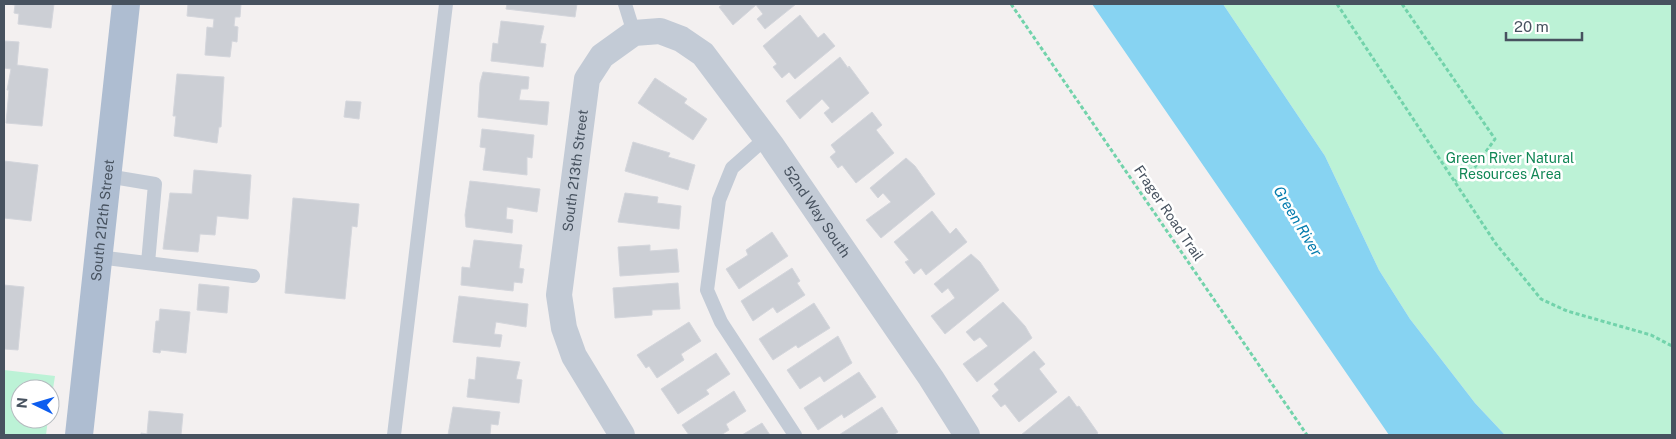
<svg xmlns="http://www.w3.org/2000/svg" width="1676" height="439" viewBox="0 0 1676 439" font-family="'Public Sans',sans-serif">
  <rect width="100%" height="100%" fill="#f3f0f0"/>
  <path fill="#bcf2d6" d="M1223,4H1672V435H1505L1475,403L1410,319L1379,270L1325,156Z
    M4,370L55,376L50,408V389H20V419H48L46,435H4Z"/>
  <path fill="#87d3f2" d="M1092,4H1223L1325,156L1379,270L1410,319L1475,403L1505,435H1389Z"/>
  <path fill="#cccfd5" stroke="#d4d6dc" d="M9,4H54L51,28L18,24L19,14L14,13L15,5Z
    M188,4H241L240,17H235L234,26L238,27L237,42L232,41L230,57L205,55L207,27L213,28L214,19L187,16Z
    M507,4H577L575,17L506,9Z
    M723,4H796L765,29L757,19L763,14L756,5L733,25L719,7Z
    M800,15L818,38L824,33L835,46L795,79L789,72L782,78L773,67L777,64L763,46Z
    M501,21L544,26L540,43L546,44L543,67L491,61L493,43L498,44Z
    M4,41L19,42L17,65L48,69L42,126L6,123L9,90H7L11,69L4,68Z
    M840,57L848,68L849,66L869,93L832,123L824,113L830,108L822,99L800,119L786,101Z
    M483,72L529,77L528,89H521L519,100L549,102L547,125L478,117L480,83Z
    M177,74L224,77L221,127H219L217,143L174,136L176,116H173Z
    M655,78L687,99L684,103L707,119L693,140L638,103Z
    M346,101L361,102L359,119L344,117Z
    M872,112L882,125L876,130L894,153L856,183L842,165L838,168L830,157L836,152L831,145Z
    M482,129L534,135L532,158L527,157V175L483,170L486,148L480,147Z
    M633,142L670,153L668,157L695,165L688,190L625,171Z
    M906,158L915,166L935,194L881,238L866,220L891,202L883,193L878,198L870,188Z
    M4,161L38,165L31,221L4,218Z
    M194,170L251,175L248,219L217,216L215,235L200,234L198,252L163,249L170,193L192,194Z
    M470,181L540,189L537,212L507,207L506,219L513,220L512,233L466,227L465,215Z
    M625,193L658,197L657,203L681,206L679,229L618,222Z
    M293,198L359,204L357,227L352,226L345,299L285,293Z
    M932,211L950,234L956,228L967,242L926,275L921,268L914,274L905,262L909,260L894,242Z
    M772,232L788,256L739,289L726,269L748,255L746,250Z
    M474,240L522,245L519,268L524,269L522,283L514,282L513,291L461,285L462,267L470,268Z
    M650,245V251L677,249L679,272L620,276L618,247Z
    M971,254L980,262L999,290L945,334L931,316L955,298L948,288L942,293L934,284Z
    M792,268L800,281L797,283L805,295L777,313L773,307L753,321L741,301Z
    M678,283L680,309L652,310V315L615,318L613,288Z
    M199,284L229,287L227,313L197,310Z
    M4,285L24,287L18,350L4,349Z
    M459,296L528,304L526,327L496,322L494,334L502,335L500,347L453,342Z
    M1003,302L1025,326L1032,338L977,382L963,364L988,346L980,337L974,341L966,332Z
    M814,303L830,328L798,348L796,345L773,360L759,339Z
    M160,309L190,312L186,353L161,350L160,353L153,352L156,321H159Z
    M689,322L701,341L681,354L684,360L657,378L649,366L646,368L637,355Z
    M838,336L852,363L824,382L820,376L800,389L787,370Z
    M1034,351L1045,364L1039,369L1057,392L1019,422L1005,404L1001,407L992,396L999,390L994,384Z
    M716,353L730,374L706,390L709,394L678,414L661,389Z
    M477,357L520,362L516,379L522,380L519,403L467,397L469,379L475,380Z
    M859,372L876,397L844,418L842,414L818,430L804,408Z
    M734,391L746,411L726,424L729,430L721,435H689L682,425Z
    M1069,396L1077,407L1079,406L1098,433L1095,435H1021Z
    M453,407L500,412L498,425L491,424L490,435H448Z
    M882,407L898,432L893,435H839Z
    M149,411L183,414L181,435H141V433L147,434Z
    M762,423L770,435H742Z"/>
  <g fill="none" stroke-linecap="round" stroke-linejoin="round">
    <path stroke="#72d3ab" stroke-width="3" stroke-dasharray="4 2.5" stroke-linecap="butt" d="M1011,4L1307,435
      M1337,4L1496,244L1541,299L1567,311L1651,335L1672,346
      M1402,4L1495,139L1475,167L1455,181"/>
    <path stroke="#c3cbd6" stroke-width="14" d="M625,4L634,33
      M766,138L732,168L719,200L707,290L721,322L795,435
      M107,176L155,184L148,263
      M98,257L253,276
      M394,435L446,4"/>
    <path stroke="#c3cbd6" stroke-width="26" id="s1" d="M622,435L574,356L564,328L559,295L587,79L602,56L634,33L660,31L681,39L703,54L772,146L931,378L967,435"/>
    <path stroke="#aebdd1" stroke-width="28" id="s2" d="M79,435L126,4"/>
  </g>
  <g text-anchor="middle" dominant-baseline="central" stroke-width="5" stroke-linejoin="round" paint-order="stroke">
    <g font-size="14" fill="#118756" stroke="#fff">
      <text x="1510" y="158">Green River Natural<tspan x="1510" dy="16">Resources Area</tspan></text>
    </g>
    <g font-size="14" fill="#47525f" stroke="#fff">
      <text stroke="none"><textPath href="#s1" startOffset="281">South 213th Street</textPath></text>
      <text stroke="none"><textPath href="#s1" startOffset="710">52nd Way South</textPath></text>
      <text transform="translate(1169 213) rotate(56)">Frager Road Trail</text>
      <text stroke="none"><textPath href="#s2" startOffset="216">South 212th Street</textPath></text>
    </g>
    <g font-size="15" font-style="italic" fill="#047cae" stroke="#fff">
      <text transform="translate(1298 221) rotate(59)">Green River</text>
    </g>
  </g>
  <rect width="1676" height="439" fill="none" stroke="#47525f" stroke-width="10"/>
  <g transform="translate(35 404) rotate(275)"><circle r="24" fill="#ffffff" stroke="#b5babf"/>
  <path d="M0-4L9 19L0 12L-9 19Z" fill="#0d5def"/>
  <text y="-8" font-size="14" font-weight="bold" text-anchor="middle" fill="#47525f">N</text>
  </g>
  <path d="M1506 32v8h76v-8" fill="none" stroke="#47525f" stroke-width="2.5"/>
  <text x="1514" y="32" font-size="15" fill="#47525f" stroke="#ffffff" stroke-width="4" paint-order="stroke">20 m</text>
</svg>
